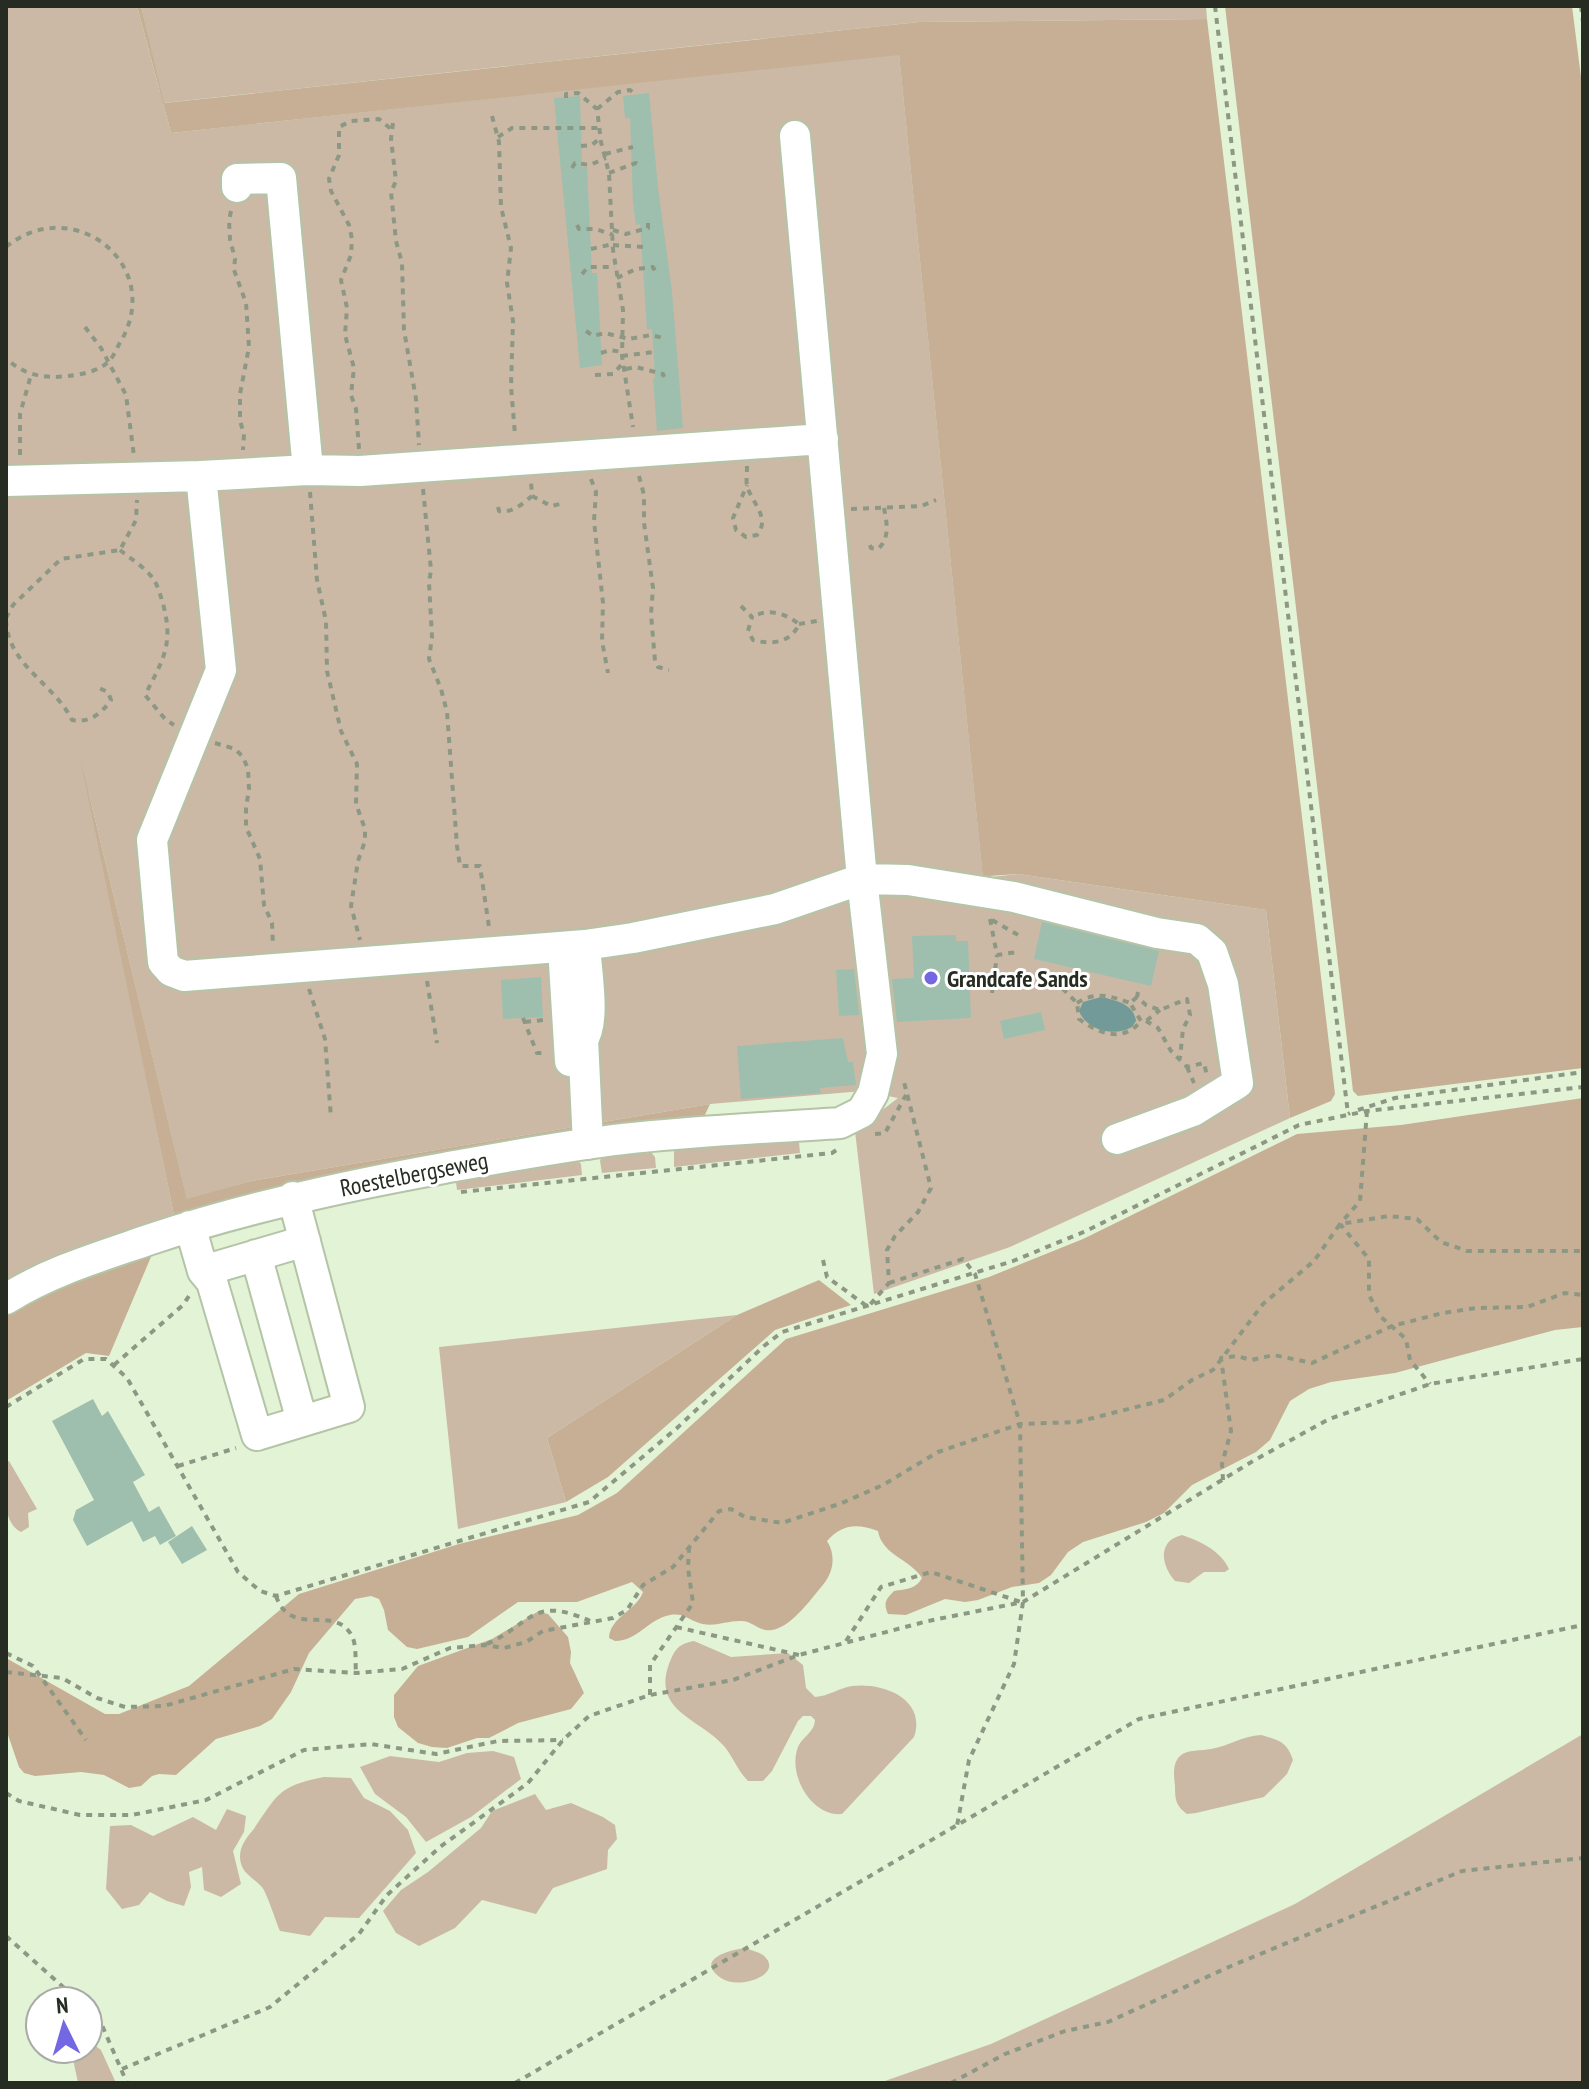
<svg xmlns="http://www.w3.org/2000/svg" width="1589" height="2089" viewBox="0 0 1589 2089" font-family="'PT Sans Narrow',sans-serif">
  <rect width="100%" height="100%" fill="#e3f3d6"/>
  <path fill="#cbb9a6" d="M6,6H137L161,96L141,6H1206L1207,19L919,22L163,103L171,133L899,54L983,878L1018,874L1266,910L1290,1118L1010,1247L874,1294L855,1131L898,1098L863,1091L710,1104L251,1181L187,1200L87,786L175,1220L6,1291Z
    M789,1134L799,1142L800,1153L674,1167V1152L678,1142Z
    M645,1145L655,1157L656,1168L602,1173L600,1161L605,1149Z
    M572,1154L581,1164L582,1175L457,1190L456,1182L466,1173Z
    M737,1315L547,1438L566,1502L458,1529L439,1347Z
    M9,1461L37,1509L28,1513L29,1527L21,1532C0,1522 6,1484 6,1462Z
    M1182,1535C1200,1541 1220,1550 1229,1569L1225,1572H1204L1189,1583L1175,1581C1161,1565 1157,1541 1182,1535Z
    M694,1641L731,1657L788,1653L803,1665L806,1688L815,1697C829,1696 839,1688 852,1686C883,1682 927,1699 914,1737L842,1814C812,1817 787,1775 798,1747C803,1736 814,1733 815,1720L811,1716H803L798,1721L772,1771L763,1781H748C737,1770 733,1756 723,1745C699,1718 652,1711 669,1664C675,1649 678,1644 694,1641Z
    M1583,1734V2083H879L991,2044L1295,1904Z
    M1261,1735C1279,1740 1287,1742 1293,1760L1287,1774L1264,1797L1196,1813L1187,1814C1176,1806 1175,1800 1175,1786C1174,1776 1172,1764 1180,1756C1187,1749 1202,1751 1211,1749C1229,1746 1242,1736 1261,1735Z
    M493,1751L514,1757L521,1779L471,1817L426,1842L406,1817L375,1794L360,1767L390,1756L439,1762L467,1753Z
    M324,1777L351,1778L364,1798L390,1811L408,1830L416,1853L359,1918L325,1917L310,1936L280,1931C276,1922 266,1890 261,1886C252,1877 240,1872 240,1857C240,1846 246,1838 253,1830C278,1794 278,1786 324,1777Z
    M535,1794L546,1810L571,1803L603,1817L615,1825L617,1839L608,1850L607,1869L553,1888L536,1914L482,1900L455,1928L419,1946L396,1933L383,1911L401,1890L428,1872L481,1828L492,1811Z
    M227,1809L246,1816L244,1832L233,1851L241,1884L221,1897L204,1890L202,1867L189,1872L191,1887L184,1906L167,1901L150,1892L139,1905L122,1909L106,1889L110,1826L131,1825L153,1836L193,1817L216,1830Z
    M745,1948C750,1950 759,1952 763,1955C786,1974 739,1991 721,1978C694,1959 730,1950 745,1948Z
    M88,2044H93L101,2050L116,2083H78L72,2054L75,2049H88Z"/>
  <path fill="#c6af95" d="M137,6H141L164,103L919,22L1207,19L1335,1094L1331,1101L1290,1118L1266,910L1018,874L989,876L983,879L899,55L171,133Z
    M1225,6H1572L1583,93V1068L1358,1096L1353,1091Z
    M79,753L187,1199L251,1181L710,1104L704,1117L694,1123L175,1220Z
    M1583,1098V1327L1555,1330L1395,1373L1331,1382L1309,1389L1290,1401L1270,1440L1256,1452L1192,1485L1164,1513L1146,1522L1083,1542L1068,1552L1051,1575L1039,1583L1012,1587L978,1600L965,1602L945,1599L906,1615L888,1614C883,1603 886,1599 894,1591C906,1589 916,1589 922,1578C910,1559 882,1555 878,1531C857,1523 842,1524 827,1541C836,1555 834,1572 822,1586C810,1600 787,1634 765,1630C757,1628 750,1621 742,1621C728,1620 713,1628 699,1623C687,1619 684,1613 670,1615C648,1619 638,1641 615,1641L609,1638C610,1617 636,1611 643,1592L632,1582L577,1602H518L468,1637L417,1649L407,1647L388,1630L384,1610L379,1599L371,1596L355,1599L309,1653L291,1692L272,1719L260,1726L216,1739L176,1775L159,1774L152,1776L141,1786L129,1788L104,1775L81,1772L35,1776L24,1773L19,1767L6,1729V1658L105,1714H119L189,1686L299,1594L459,1544L578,1515L617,1493L786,1339L989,1277L1083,1239L1297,1134L1401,1125Z
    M156,1245L109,1356L86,1353L6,1401V1310Z
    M819,1280L851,1305L775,1330L608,1477L566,1502L547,1438L737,1315Z
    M537,1612L548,1614L568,1637L571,1652L570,1663L584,1693L571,1709L518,1723L489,1738H477L447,1748L432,1747L418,1743L398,1727L394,1717V1695L418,1666L492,1639Z"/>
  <path fill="#729a98" d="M1101,997C1115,1000 1134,1004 1136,1021L1132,1027C1115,1037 1087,1031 1079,1011L1083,1002Z"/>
  <path fill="#9ebfad" d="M649,93L658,187L672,292L683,428L657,431L653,378H655L652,329L647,330L640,224L636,225L633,203L630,118H625L623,96Z
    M580,96L582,167H587L592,273H597L602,365L580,368L554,98Z
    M1042,922L1159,951L1151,986L1034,959Z
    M956,935V941H968L971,1018L897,1022L892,979L914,978L912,936Z
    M854,969L859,1015L839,1016L836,970Z
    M541,977L543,1017L503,1019L501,980Z
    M1041,1012L1045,1030L1004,1039L1000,1021Z
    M843,1038L848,1062H853L856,1085L820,1088L821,1093L741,1099L737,1046Z
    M93,1399L102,1416L108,1411L145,1475L133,1482L149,1512L159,1506L176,1536L160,1545L155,1536L143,1542L132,1521L87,1546L73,1520L76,1510L94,1500L52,1421Z
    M192,1526L207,1550L182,1564L168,1542Z"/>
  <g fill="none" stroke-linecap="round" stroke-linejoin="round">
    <defs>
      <path id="minor" d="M237,187V179L281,178L308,470
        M201,476L221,670L152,840L163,962L171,971L184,976L585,945L633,938L775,909L862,879L908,880L1014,897L1157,933L1197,939L1212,952L1223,984L1238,1083L1193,1111L1117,1139
        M6,481L201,476L308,470L360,471L823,439
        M585,945C586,967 596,1023 583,1039L588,1144
        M563,947L570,1061
        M190,1226L203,1271L212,1282L257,1435L349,1407L293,1197
        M256,1255L302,1421
        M203,1271L305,1241
        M6,1299C50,1271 102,1256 151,1239C247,1207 344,1186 444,1168C504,1157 563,1146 623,1139C695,1131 768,1128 840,1123L862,1112L873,1093L882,1054L862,879L795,136"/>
    </defs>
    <use href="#minor" stroke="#b4c4a7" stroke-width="34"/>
    <path stroke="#8d9884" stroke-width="4" stroke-dasharray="6 6" stroke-linecap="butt" d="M1215,6L1348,1114L1350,1113
      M1581,6L1583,22
      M566,98V94L578,93L597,109L601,142L609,173L613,250L623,310L622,356L633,427
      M597,109L618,92L630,90L635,94
      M492,116L499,142L501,207L511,248L507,283L513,321L511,386L515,435
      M393,123L391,139L396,181L391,192L396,241L402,263L404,330L416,399L419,445
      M498,137L512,128H599
      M581,146L592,145L600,138
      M605,154L633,147
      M572,168L575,163L590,165L606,158
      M609,173L636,163L642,166
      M231,211L229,221L230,239L235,259L234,270L246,303L249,347L240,394V421L244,434L243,450
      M577,225L579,229H596L613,235
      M613,230L626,234L648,228V223
      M613,245L643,247
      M6,247C73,192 165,265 121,341C117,347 114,357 108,362C99,371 80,375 68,376C44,379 23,375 6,358
      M591,249L613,244
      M582,274L588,267H615
      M617,278L636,269L653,267L655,271
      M85,327L101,348L126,395L134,456
      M586,331L593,336L605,333L629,339L651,335L663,338
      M601,353L610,350L622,352
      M622,356L654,352
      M626,369L636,367L663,374L664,377
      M595,375L613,374L624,362
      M359,449L356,409L351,395L354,368L345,335L347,308L341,280L351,255L352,239L349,225L331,191L329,179L339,155V127L351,121L379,119L391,129
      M20,455V414L31,375
      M747,466C747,473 746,481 747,486C752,503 771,518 757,535L746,537L736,530L733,518L747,485
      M639,476L644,495V523L653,588L651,614L655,661L658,667L669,670
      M591,479L596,492L594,521L603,603L602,641L608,673
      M423,489L431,570L429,583L432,637L429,659L441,689L447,712L457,846L460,866H480L489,927
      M310,492L317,580L326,621L327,671L341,731L357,764L356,804L365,829V841L358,861L351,906L360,940
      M532,496L551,506L564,503
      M498,507L499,511C513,513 522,504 532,496L531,481
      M851,509L921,506L936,500
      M870,545L871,548L878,549C890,538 887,523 884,508
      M120,550C131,559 146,568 154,580C158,586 161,597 163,604C174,644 163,660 145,695L165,719L174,725
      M741,606L752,617L748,631L753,640C771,645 791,643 799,624C785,613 768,608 752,617
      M6,618L13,605L61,559L120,550L136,520L137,500
      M6,620C8,666 54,683 72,720C90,723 101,714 111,700L108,692L96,687
      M799,624L817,621
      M215,743L235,749L243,757L248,769L249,789L246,808V827L260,859L264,905L272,923L273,946
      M990,919L997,955L1017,952
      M992,920L1020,936
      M1061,977V987L1077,1003L1079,1019C1099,1034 1123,1043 1141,1021
      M427,981L437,1043
      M993,983L1001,984
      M309,989L325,1039L331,1118
      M1138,992L1137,997L1146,1005L1160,1010L1187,999L1190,1015L1183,1029L1180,1058
      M992,993L997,955
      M1137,997L1130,1003L1141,1021H1146L1160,1010
      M1077,1003C1095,991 1111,996 1130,1003
      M523,1018L537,1053H546
      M1146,1021L1158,1028L1171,1051L1187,1067L1204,1063L1207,1076
      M525,1022L543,1020
      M1187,1067L1194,1083
      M1358,1110L1395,1098L1583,1072
      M1367,1111L1360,1201L1340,1224L1369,1259V1295L1380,1316L1406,1339L1410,1360L1430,1384
      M875,1134L885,1133L906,1095
      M461,1192L832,1153L838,1149
      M823,1260L827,1277L868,1307L889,1283L887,1250L895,1236L918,1212L931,1188L903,1078
      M889,1283L963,1259L975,1274L1020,1424L1023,1602L1014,1664L969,1760L957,1826
      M114,1365L183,1305L191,1293
      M6,1407L84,1359H106L127,1378L238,1572L260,1591L276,1596L589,1502L677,1428L764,1346L782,1332L1013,1261L1086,1231L1299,1125L1367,1111L1583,1087
      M178,1466L236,1448
      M1223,1480L1222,1464L1231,1431L1221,1358L1237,1356L1251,1360L1274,1355L1312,1363L1392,1326L1443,1313L1476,1308L1527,1307L1565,1293L1583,1295
      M276,1596C291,1639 334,1603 352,1636C357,1646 355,1663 356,1673
      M676,1627L799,1655
      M846,1641L881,1587L931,1572L1021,1602
      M487,1644C532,1624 532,1595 590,1621
      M6,1653L33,1666L86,1740
      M6,1672L62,1678L97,1698L125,1707L164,1706L294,1669L356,1673L402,1669L450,1648L485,1645L504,1648L526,1642L543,1631L613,1618L627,1610L643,1585L673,1567L719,1511L731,1509L745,1517L782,1523L842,1503L883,1485L938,1452L1020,1424L1077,1422L1164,1400L1192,1380L1213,1370L1263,1304L1314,1261L1340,1224L1389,1216L1417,1219L1441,1242L1467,1251H1583
      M650,1695V1665L693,1603L688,1568L689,1548
      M6,1793L19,1801L80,1815H132L206,1800L304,1750L371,1744L436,1754L498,1741L563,1740
      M6,1936L79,2001
      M88,2008L98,2016L127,2083
      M122,2069L270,2007L359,1934L387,1895L440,1847L528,1783L563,1740L589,1716L650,1695L733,1680L799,1655L928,1621L1023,1602L1253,1461L1329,1419L1430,1384L1583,1359
      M515,2083L1139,1719L1583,1625
      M951,2083L1005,2054L1065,2031L1108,2022L1231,1966L1462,1871L1583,1858"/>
    <use href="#minor" stroke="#fff" stroke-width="30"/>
  </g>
  <circle fill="#7367e2" stroke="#fff" stroke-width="3" cx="931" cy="978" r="8"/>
  <g text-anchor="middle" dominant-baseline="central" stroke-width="6" stroke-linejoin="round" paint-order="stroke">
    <g font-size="24" font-weight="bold" fill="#262c21" stroke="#fff" text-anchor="start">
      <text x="947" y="978">Grandcafe Sands</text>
    </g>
    <g font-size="24" fill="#262c21" stroke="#fff">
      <text transform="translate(414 1174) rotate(-11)">Roestelbergseweg</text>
    </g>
  </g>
  <rect width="1589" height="2089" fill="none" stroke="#262c21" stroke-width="16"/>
  <g transform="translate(64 2025) rotate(355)"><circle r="38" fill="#ffffff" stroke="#a8aba6" stroke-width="2"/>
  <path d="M0-6L14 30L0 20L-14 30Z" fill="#7367e2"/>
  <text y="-12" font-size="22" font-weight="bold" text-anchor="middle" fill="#262c21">N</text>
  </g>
</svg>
